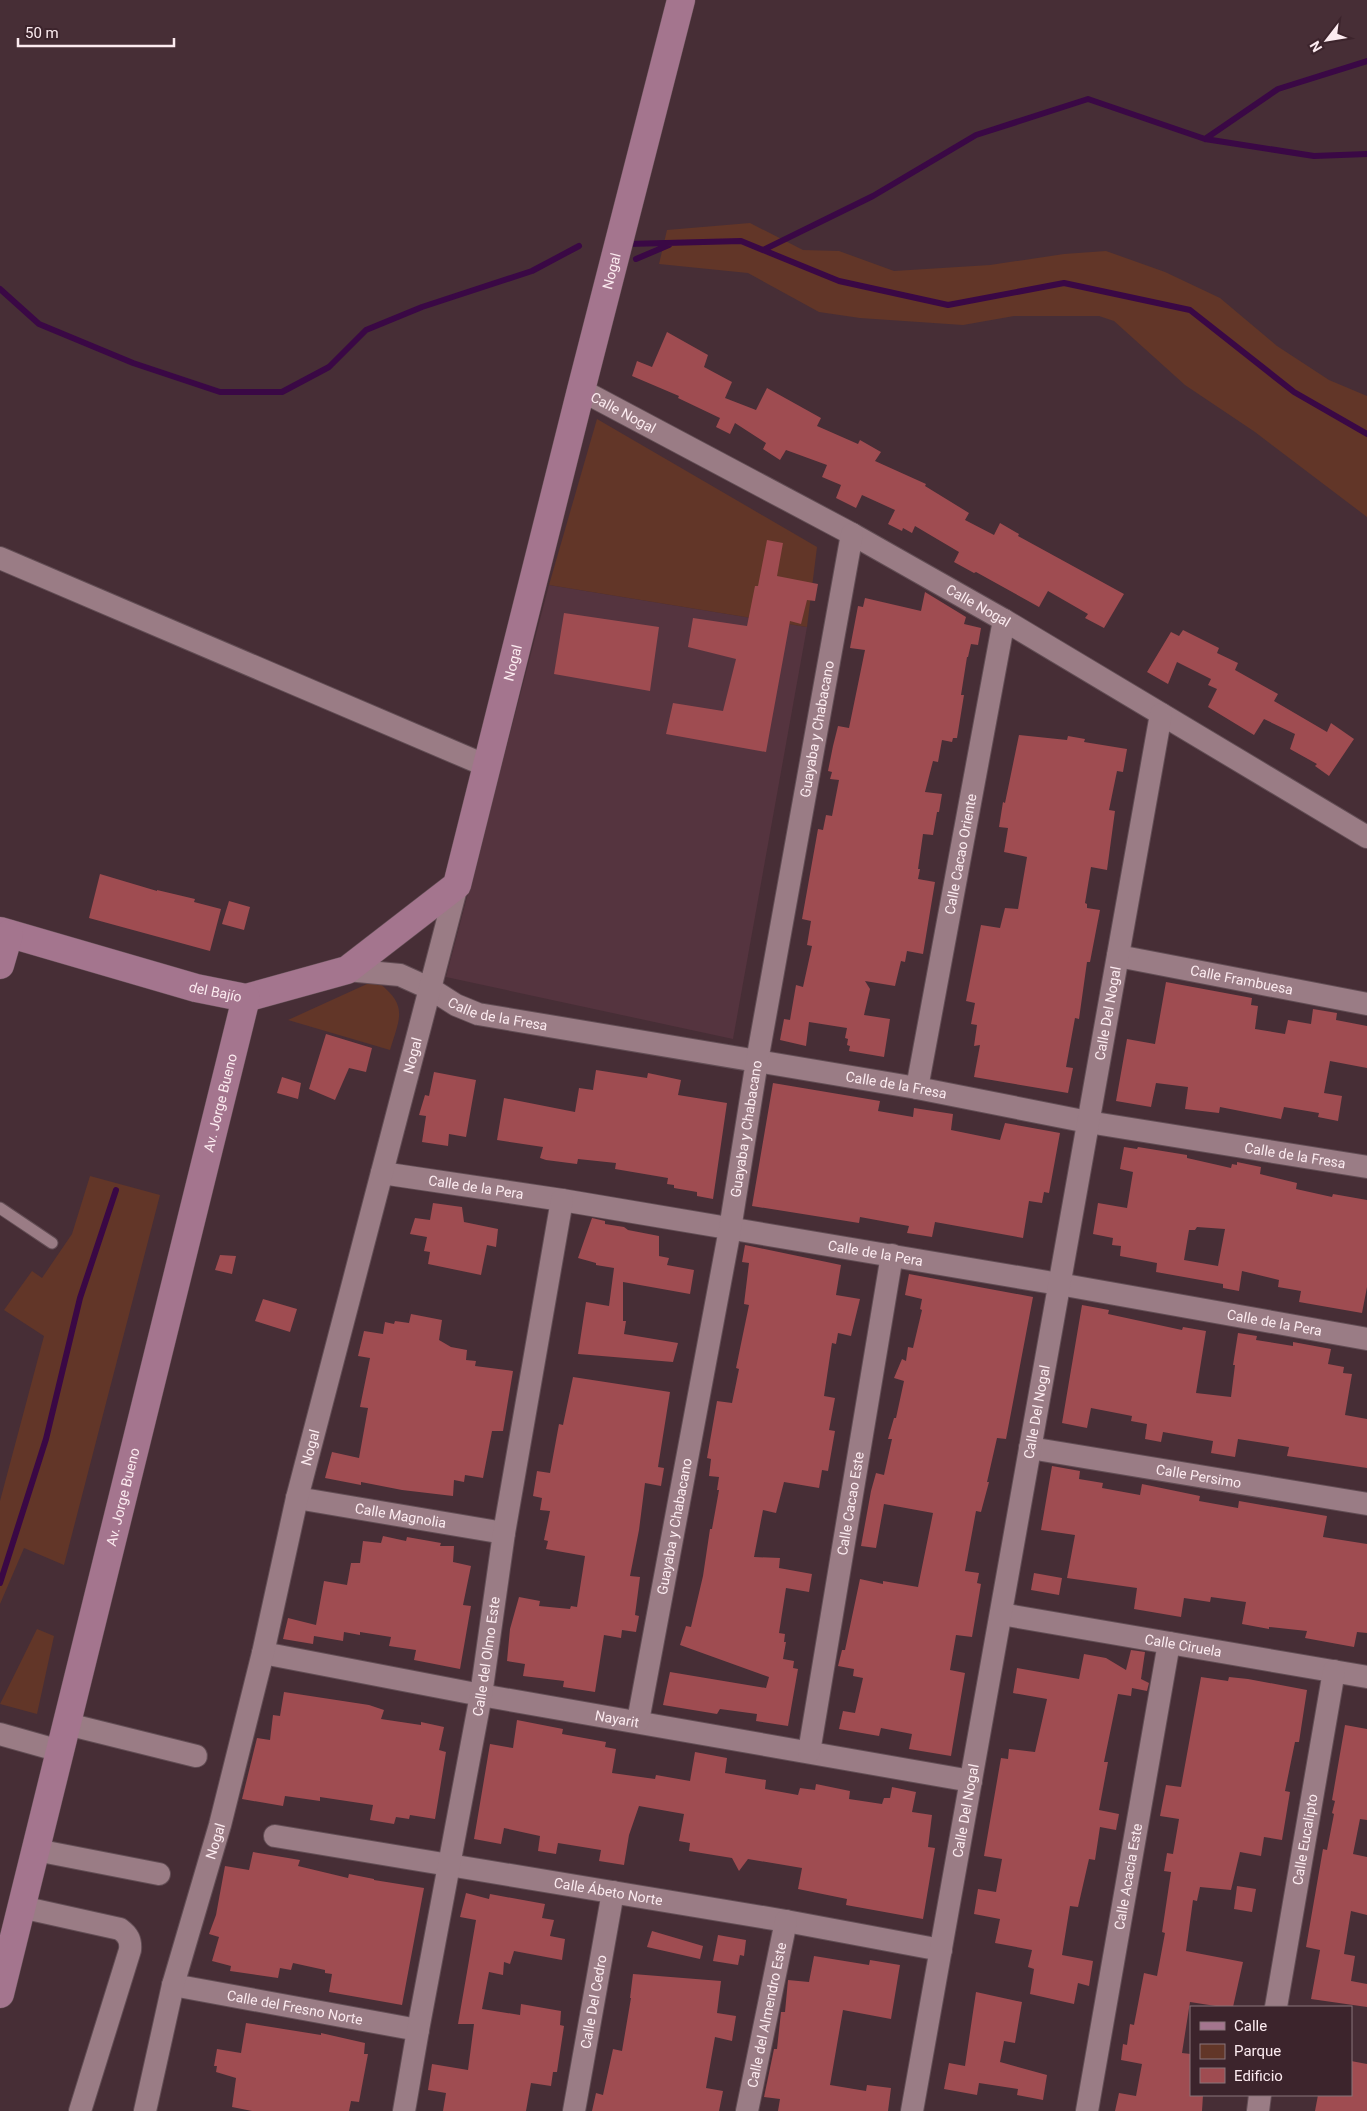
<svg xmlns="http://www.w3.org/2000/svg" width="1367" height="2111" viewBox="0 0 1367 2111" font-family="Roboto,sans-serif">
  <rect width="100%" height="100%" fill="#472e36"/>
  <path fill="#55343f" d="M549,585L807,627L733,1039L446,977Z"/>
  <path fill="#623628" d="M750,223L803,250L839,251L894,271L990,265L1064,254L1106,251L1165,272L1220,298L1277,346L1329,380L1367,396V517L1255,432L1185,385L1114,321L1099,316H1014L963,325L860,318L819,312L748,273L659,264L667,230Z
    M597,419L817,547L807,627L549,585Z
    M379,983C408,1006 400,1017 390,1050L288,1020L367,984Z
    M90,1176L160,1195L64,1565L24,1548L0,1604V1501L44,1336L4,1310L32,1271L42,1278L72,1234Z
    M37,1629L54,1636L37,1714L0,1704Z"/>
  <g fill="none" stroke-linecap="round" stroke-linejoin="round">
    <path stroke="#3a0845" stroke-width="6" d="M1205,139L1278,89L1367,61
      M628,244L741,241L839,281L948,305L1064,283L1190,310L1294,392L1367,434
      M763,250L873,196L976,135L1088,99L1205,139L1314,156L1367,154
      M636,259L669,245
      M0,289L39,324L133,363L220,392H282L329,367L366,330L422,307L532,271L579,246
      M0,1583L46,1439L80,1298L116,1190"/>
  </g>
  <path fill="#9f4c51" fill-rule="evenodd" d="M667,332L708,355L704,367L732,382L725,398L756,410L767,388L821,418L817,426L858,444L860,440L881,452L875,461L926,484L925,486L969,513L965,520L994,535L1000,523L1019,534L1018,536L1124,594L1104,628L1085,618L1088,614L1048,591L1039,607L976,572L974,573L954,562L959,552L915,526L912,533L903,528L902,531L888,524L895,510L862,495L856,508L836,498L841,485L822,477L827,465L786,450L780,460L763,449L766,443L735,423L730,434L716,427L720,418L678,398L679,396L632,376L637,361L652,367Z
    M767,540L783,543L777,576L818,584L815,601L807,600L801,624L790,621L766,752L666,734L673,703L723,711L736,659L688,647L693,618L747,626L755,586H758Z
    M925,592L966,617L964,624L981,628L978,645L971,644L968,657H967L961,695H964L957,738H953L952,742L942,740L938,762L933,761L925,792L942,794L939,812H937L933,835L923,834L918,869H920L918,879L935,882L923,954L907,951L905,962L901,961L895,986L865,981L870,989L864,1015L890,1019L884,1057L849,1051L850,1046L847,1045L848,1039L845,1038L847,1028L809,1022L806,1046L780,1040L784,1019L790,1020L796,985L803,987L812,946L807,945L811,921L802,919L818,829L823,830L826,815L832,816L839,780L830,779L832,772L828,771L833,746L838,726L849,728L865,650L850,648L858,606L863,607L865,598L921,611Z
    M564,613L659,627L650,691L554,674Z
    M1183,630L1219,648L1217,653L1238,663L1235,670L1278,694L1274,701L1327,732L1331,723L1354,739L1329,776L1315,766L1317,764L1290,749L1295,734L1264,719L1254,735L1208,707L1217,689L1208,685L1211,679L1177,662L1168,684L1147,672L1171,632L1179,636Z
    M1019,735L1067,740L1068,736L1085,739L1084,742L1127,749L1123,772L1117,771L1109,810L1115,811L1107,870L1091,867L1085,903L1087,904V908L1100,910L1090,962H1087L1079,1019L1075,1018L1066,1067L1073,1068L1068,1093L974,1077L980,1045L974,1046L977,1025L971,1024L975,1003L966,1001L981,925L1000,928L1005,908L1018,909L1027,857L1004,852L1008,828L999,827L1003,802L1005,803Z
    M100,874L157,891V890L195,899L194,902L221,909L210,951L89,918Z
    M229,901L250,907L244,930L222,924Z
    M1166,982L1252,998L1251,1005L1258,1006L1255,1029L1285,1034L1288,1020L1311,1024L1313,1009L1337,1013L1336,1020L1367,1026V1068L1330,1061L1324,1093L1342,1096L1338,1121L1318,1117L1319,1113L1284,1107L1281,1119L1220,1107L1219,1113L1185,1109L1188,1087L1156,1083L1151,1107L1116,1101L1127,1039L1155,1044Z
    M326,1034L372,1048L366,1072L349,1068L335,1100L309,1089Z
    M596,1070L647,1078L648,1073L681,1080L678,1095L727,1103L713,1199L697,1196V1192L674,1188V1185L667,1184L668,1178L615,1169L616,1163L578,1159L577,1164L546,1160L540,1158L543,1147L497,1140L504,1098L575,1112L579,1088L593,1090Z
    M434,1072L476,1080L466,1137L449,1134L448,1146L422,1142L426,1116L419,1115L425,1095L429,1096Z
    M282,1077L301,1083L298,1099L277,1093Z
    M773,1083L880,1101L878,1111L913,1117L914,1108L953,1114L951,1130L1000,1140L1005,1123L1060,1133L1049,1193L1044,1192L1042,1203L1029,1201L1023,1238L935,1222L932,1237L907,1233L909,1226L860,1217L859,1223L752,1206Z
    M1124,1147L1137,1149L1138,1147L1187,1155V1158L1231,1168L1232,1164L1237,1165V1162L1261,1167L1260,1174L1297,1183L1296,1189L1332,1197L1333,1194L1367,1200V1287L1362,1313L1299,1302L1301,1291L1278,1287L1279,1280L1242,1271L1239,1291L1223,1288V1284L1156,1272L1157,1263L1120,1256L1121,1246L1112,1245L1113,1238L1093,1234L1098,1203L1127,1208L1133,1172L1120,1169ZM1197,1227L1225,1229L1218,1266L1184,1260L1189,1230H1195Z
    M433,1203L462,1207L464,1222L498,1229L496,1247L487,1245L481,1275L428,1264L430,1252L424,1251L427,1237L410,1234L415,1218L430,1220Z
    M592,1218L605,1221V1224L624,1227L628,1230L659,1236V1256L669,1258L667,1265L694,1270L690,1294L623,1282V1321H626L624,1334L678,1343L673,1362L578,1354L586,1302L609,1306L614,1268L596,1265V1263L578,1258Z
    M745,1245L841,1265L836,1295L860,1299L851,1336L838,1333L836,1344L832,1343L824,1396L835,1398L829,1430L835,1431L828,1471L822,1470L819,1488L784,1482L776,1513L763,1510L754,1557L780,1558L779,1568L812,1574L809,1592L786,1588L779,1633L785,1634L784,1642H786L783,1659L794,1661L793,1668L798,1669L788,1726L756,1721L757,1714L720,1709L717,1714L663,1705L670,1672L766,1688L769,1677L680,1645L686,1626L691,1627L703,1576L710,1529H712L719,1490H717L719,1477L709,1476L711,1459L707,1458L717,1401L732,1403L739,1369L736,1368L749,1305L744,1304L749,1263L742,1262Z
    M220,1255L236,1256L232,1274L215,1270Z
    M909,1274L1033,1297L1006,1439L997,1438L987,1482H989L981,1512L976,1511L965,1571L979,1573L977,1583L981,1584L972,1637L956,1635L950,1670L965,1673L951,1756L909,1749L912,1734L881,1728L879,1736L839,1729L843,1711L855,1713L863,1678L853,1676L854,1669L838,1666L842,1650H845L860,1579L883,1584V1581L918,1587L933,1513L884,1504L876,1548L861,1546L871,1491L876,1473L884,1475L892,1439H888L894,1418H896L904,1381L894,1378L902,1359L906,1361L908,1347L913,1348L922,1310L920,1309L922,1299L905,1295Z
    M263,1299L297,1309L290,1332L255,1321Z
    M1082,1305L1109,1310L1108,1314L1182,1330L1183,1327L1206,1331L1196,1393L1231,1397L1235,1365H1233L1238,1333L1257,1336L1256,1340L1293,1346V1342L1331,1349L1328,1364L1344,1367L1343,1373L1352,1374L1345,1415L1367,1419V1468L1287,1456L1289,1447L1238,1439L1235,1457L1211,1453L1213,1441L1163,1432L1161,1442L1145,1439L1147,1424L1131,1421L1132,1416L1091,1408L1087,1428L1062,1423Z
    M411,1314L442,1320L439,1340L451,1347L467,1350L466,1360L476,1361L475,1366L513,1371L503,1431H492L483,1478L465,1475L464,1482L454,1480L453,1496L402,1490L361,1482V1485L325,1478L332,1452L359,1458L368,1408L360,1407L370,1358L358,1356L364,1331L383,1334L385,1322L394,1324L395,1321L409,1323Z
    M573,1377L670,1392L658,1467L664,1468L661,1486L645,1483L639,1530L630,1576L640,1577L635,1615L639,1616L636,1632L622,1630L621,1638L604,1635L595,1692L563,1687L564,1681L523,1676L525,1664L507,1661L510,1629L519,1597L540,1601L539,1606L570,1609L571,1606L577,1607L585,1556L546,1549L548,1541L544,1540L550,1511L540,1510L542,1498L533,1496L537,1471L550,1473L559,1424L563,1425Z
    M1052,1466L1080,1471L1079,1479L1103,1483L1102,1488L1140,1495L1142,1484L1200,1496L1199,1501L1238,1508L1239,1501L1327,1516L1323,1537L1367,1544V1633L1357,1632L1354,1647L1305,1638L1307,1631L1269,1627V1629L1242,1624L1246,1602L1211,1597L1210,1602L1184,1598L1181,1617L1134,1609L1137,1588L1067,1578L1075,1535L1041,1530Z
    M383,1536L406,1541L407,1537L441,1543L440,1546H454L453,1562L471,1566L463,1605L471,1606L460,1669L414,1660L416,1650L389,1646L391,1637L360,1632V1635L344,1632L343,1641L314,1636L313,1644L283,1639L288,1618L316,1625L324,1581L347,1585L351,1563H360L363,1541L381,1543Z
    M1034,1573L1062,1578L1059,1595L1031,1590Z
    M1131,1650L1145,1652L1141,1679L1149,1683L1147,1691L1132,1688L1131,1696L1118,1694L1104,1762H1108L1099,1810L1119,1814L1116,1830L1100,1827L1095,1860L1089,1859L1078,1907L1070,1906L1062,1955L1093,1961L1089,1986L1078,1983L1074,2004L1030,1994L1034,1969L1028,1967L1032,1950L995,1943L1000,1919L974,1914L978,1889L996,1892L1002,1859L984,1856L1001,1758L1008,1759L1009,1749L1035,1752L1047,1699L1013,1693L1017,1668L1079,1679L1084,1654L1106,1658L1126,1670Z
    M1201,1677L1228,1681L1229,1677L1248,1679L1307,1690L1299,1742H1295L1285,1791L1290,1792L1282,1840L1264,1837L1261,1856L1240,1852L1231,1890L1200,1887L1197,1901L1193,1900L1186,1951L1243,1962L1233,2007H1222L1190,2002L1182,2053L1191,2054V2095H1203L1202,2111H1115L1119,2093L1136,2096L1142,2064L1121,2060L1123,2044L1127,2045L1130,2024L1134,2025L1144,1973L1157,1976L1165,1933L1162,1932L1171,1872L1164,1871L1167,1853L1173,1854L1179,1819L1160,1816L1166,1785L1181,1787Z
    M284,1692L369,1705L384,1710L381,1719L421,1725V1722L444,1727L439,1750L446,1752L435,1819L410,1815L409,1819L396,1817L394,1824L370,1820L373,1805L320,1797V1801L285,1796L283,1806L242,1799L257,1738L270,1740L273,1715L280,1716Z
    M517,1720L563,1729L562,1734L606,1742L605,1747L616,1749L612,1773L655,1779L656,1775L690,1781L695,1752L727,1758L725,1773L766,1780L765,1789L798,1795L800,1788L815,1790L816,1784L850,1791L849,1799L882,1804L884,1798H890L892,1787L916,1792L912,1812L932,1815L928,1847L935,1848L923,1919L846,1905L847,1899L798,1889L802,1868L748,1859L739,1871L732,1858L689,1851L690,1843L679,1841L684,1814L639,1806L629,1835L624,1865L599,1861L601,1850L558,1843L556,1854L538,1851L540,1836L504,1828L501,1844L474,1839L490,1744L513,1748Z
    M1345,1725L1367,1729V1820L1360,1819L1353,1854L1367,1857V1915L1351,1911L1344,1954L1355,1956L1351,1981L1367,1984V2007L1311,1999L1320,1950L1306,1947L1323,1849L1327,1850L1334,1814L1332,1813L1335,1801L1332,1800Z
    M253,1852L300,1860L298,1866L348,1878L349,1874L374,1879V1880L424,1888L402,2005L329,1992L332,1974L325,1973V1970L293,1963L291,1970L280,1968L278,1978L230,1971L231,1966L212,1961L219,1937L209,1934L216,1915L225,1866L249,1870Z
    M1237,1886L1256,1889L1252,1912L1234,1909Z
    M466,1893L489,1899L490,1894L545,1904L542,1918L554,1920L550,1936L565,1939L562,1960L514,1951L510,1964L504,1962L503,1975L489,1972L482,2009L520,2015L521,2004L561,2011L560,2025L564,2026L557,2072H553L551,2086L531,2083L526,2111H443L446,2093L428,2090L432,2064L468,2070L474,2024H458L476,1920L460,1917Z
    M652,1931L703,1946L700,1959L647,1947Z
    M718,1935L746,1940L744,1956L740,1955L738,1965L713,1961Z
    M814,1956L869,1965L870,1960L900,1965L891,2019L843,2010L830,2085L866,2091L867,2085L891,2088L888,2111H778L780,2099L764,2097L774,2049H777L781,2012H785L788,1980L809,1982Z
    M633,1974L721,1981L717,2013L736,2016L732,2041L715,2037L706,2088L723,2091L719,2111H592L596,2093L603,2095L613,2049L622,2051L631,1998H630Z
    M976,1992L1022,2002L1015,2043L1004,2041L1000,2062L1047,2075L1043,2100L1017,2095L1018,2089L979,2083L977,2095L944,2089L949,2063L965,2066Z
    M246,2023L321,2035V2033L365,2043L364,2054H368L359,2102L351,2101L349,2111H252L232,2107L236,2078L216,2072L217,2066H214L217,2049L241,2053Z
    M1351,2061L1367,2064V2111H1315L1318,2095H1351Z"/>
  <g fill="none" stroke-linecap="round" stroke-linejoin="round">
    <defs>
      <path id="lane" d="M0,1208L52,1243"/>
      <g id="street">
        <path id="s1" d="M581,390L852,534L1004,620L1367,837"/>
        <path d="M0,558L487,766"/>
        <path id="s2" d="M1118,956L1367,1004"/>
        <path id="s3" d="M347,970L400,975L431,989L456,1005L478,1014L917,1088L1088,1122L1367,1167"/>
        <path id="s4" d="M917,1088L1004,620"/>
        <path id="s5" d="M382,1173L562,1200L1059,1284L1367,1339"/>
        <path id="s6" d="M1030,1448L1367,1504"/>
        <path id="s7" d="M297,1498L504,1533"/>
        <path id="s8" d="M1001,1614L1367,1677"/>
        <path id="s9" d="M263,1653L481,1695L971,1781"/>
        <path id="s10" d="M638,1721L730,1229L757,1061L852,534"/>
        <path d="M67,1724L196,1756"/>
        <path d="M0,1734L60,1751"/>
        <path id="s11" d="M809,1752L892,1255"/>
        <path id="s12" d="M275,1836L786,1921L941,1950"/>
        <path d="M36,1850L159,1874"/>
        <path d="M21,1907L120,1929C128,1935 131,1940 130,1950L80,2111"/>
        <path id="s13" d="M173,1985L418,2030"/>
        <path id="s14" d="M1276,2007L1334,1671"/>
        <path id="s15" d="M145,2111L173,1985L220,1825L263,1653L297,1498L457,885"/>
        <path id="s16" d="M404,2111L418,2030L481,1695L504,1533L562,1200"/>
        <path id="s17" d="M574,2111L613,1892"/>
        <path id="s18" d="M747,2111L786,1921"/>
        <path id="s19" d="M912,2111L1161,714"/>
        <path id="s20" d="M1087,2111L1169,1643"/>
        <path d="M1258,2111L1260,2095"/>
      </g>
      <g id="secondary">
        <path id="s21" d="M0,931L196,988L246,998L347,970L457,885L581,390L681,0"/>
        <path d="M0,965L9,934"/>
        <path id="s22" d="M0,1994L246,998"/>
      </g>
    </defs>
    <use href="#lane" stroke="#624d54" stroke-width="13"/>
    <use href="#street" stroke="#624d54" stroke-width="24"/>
    <use href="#secondary" stroke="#624d54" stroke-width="29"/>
    <use href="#lane" stroke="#9a7c85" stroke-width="11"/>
    <use href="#street" stroke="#9a7c85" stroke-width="22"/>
    <use href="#secondary" stroke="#a4758e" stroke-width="28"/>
  </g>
  <g text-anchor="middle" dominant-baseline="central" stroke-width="5" stroke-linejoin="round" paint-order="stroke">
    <g font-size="14" fill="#fcebf0" stroke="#3c242c">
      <text stroke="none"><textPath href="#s21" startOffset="1132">Nogal</textPath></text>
      <text stroke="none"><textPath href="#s1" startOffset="48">Calle Nogal</textPath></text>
      <text stroke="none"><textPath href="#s1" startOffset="452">Calle Nogal</textPath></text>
      <text stroke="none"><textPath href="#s21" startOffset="728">Nogal</textPath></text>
      <text stroke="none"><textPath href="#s10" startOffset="1008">Guayaba y Chabacano</textPath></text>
      <text stroke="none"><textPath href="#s4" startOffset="238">Calle Cacao Oriente</textPath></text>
      <text stroke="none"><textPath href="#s2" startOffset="126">Calle Frambuesa</textPath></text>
      <text stroke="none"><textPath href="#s21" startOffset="224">del Bajío</textPath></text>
      <text stroke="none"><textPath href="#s3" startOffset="160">Calle de la Fresa</textPath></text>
      <text stroke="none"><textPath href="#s19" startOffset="1115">Calle Del Nogal</textPath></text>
      <text stroke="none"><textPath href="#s15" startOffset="1089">Nogal</textPath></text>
      <text stroke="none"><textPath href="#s3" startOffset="565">Calle de la Fresa</textPath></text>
      <text stroke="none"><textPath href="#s22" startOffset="918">Av. Jorge Bueno</textPath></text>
      <text stroke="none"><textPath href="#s10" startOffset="602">Guayaba y Chabacano</textPath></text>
      <text stroke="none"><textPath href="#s3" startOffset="970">Calle de la Fresa</textPath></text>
      <text stroke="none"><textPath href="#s5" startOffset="95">Calle de la Pera</textPath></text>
      <text stroke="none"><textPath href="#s5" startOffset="500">Calle de la Pera</textPath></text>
      <text stroke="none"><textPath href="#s5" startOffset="905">Calle de la Pera</textPath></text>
      <text stroke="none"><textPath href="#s19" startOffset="710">Calle Del Nogal</textPath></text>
      <text stroke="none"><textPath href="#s15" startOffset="684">Nogal</textPath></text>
      <text stroke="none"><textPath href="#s6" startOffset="171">Calle Persimo</textPath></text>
      <text stroke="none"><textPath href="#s22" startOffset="512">Av. Jorge Bueno</textPath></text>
      <text stroke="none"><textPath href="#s11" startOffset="252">Calle Cacao Este</textPath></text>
      <text stroke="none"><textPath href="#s7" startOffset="105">Calle Magnolia</textPath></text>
      <text stroke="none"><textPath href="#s10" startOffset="198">Guayaba y Chabacano</textPath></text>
      <text stroke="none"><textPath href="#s8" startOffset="185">Calle Ciruela</textPath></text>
      <text stroke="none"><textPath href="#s16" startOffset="462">Calle del Olmo Este</textPath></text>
      <text stroke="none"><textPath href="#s9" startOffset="360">Nayarit</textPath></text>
      <text stroke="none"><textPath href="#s19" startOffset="305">Calle Del Nogal</textPath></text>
      <text stroke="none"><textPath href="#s14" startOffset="170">Calle Eucalipto</textPath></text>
      <text stroke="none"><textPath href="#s15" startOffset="279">Nogal</textPath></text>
      <text stroke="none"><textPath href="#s20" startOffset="238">Calle Acacia Este</textPath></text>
      <text stroke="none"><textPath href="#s12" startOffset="338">Calle Ábeto Norte</textPath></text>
      <text stroke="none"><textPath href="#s17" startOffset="111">Calle Del Cedro</textPath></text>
      <text stroke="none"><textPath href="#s13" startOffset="124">Calle del Fresno Norte</textPath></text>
      <text stroke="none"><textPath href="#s18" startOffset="98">Calle del Almendro Este</textPath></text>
    </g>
  </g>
  <rect x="1190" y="2006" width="162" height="90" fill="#3c242c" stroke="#89747a"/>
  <rect x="1200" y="2022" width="25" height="8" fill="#a4758e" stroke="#89747a"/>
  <text x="1234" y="2031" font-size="15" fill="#fcebf0">Calle</text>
  <rect x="1200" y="2044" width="25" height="15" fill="#623628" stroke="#89747a"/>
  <text x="1234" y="2056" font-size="15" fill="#fcebf0">Parque</text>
  <rect x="1200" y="2068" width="25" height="15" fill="#9f4c51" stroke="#89747a"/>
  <text x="1234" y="2081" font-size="15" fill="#fcebf0">Edificio</text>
  <g transform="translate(1327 40) rotate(239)" stroke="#3c242c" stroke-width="4" paint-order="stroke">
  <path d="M0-4L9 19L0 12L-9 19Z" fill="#fcebf0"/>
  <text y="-8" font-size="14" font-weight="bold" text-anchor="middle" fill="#fcebf0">N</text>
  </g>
  <path d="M18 38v8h156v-8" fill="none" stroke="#fcebf0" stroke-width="2.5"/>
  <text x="25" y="38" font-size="15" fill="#fcebf0" stroke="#3c242c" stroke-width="4" paint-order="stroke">50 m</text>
</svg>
